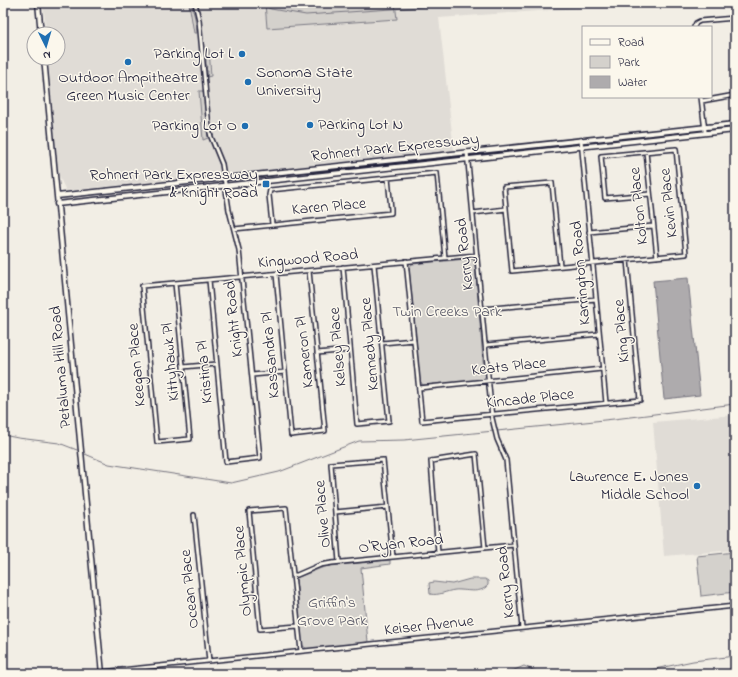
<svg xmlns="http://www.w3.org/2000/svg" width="738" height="677" viewBox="0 0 738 677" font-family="'Indie Flower',sans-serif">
  <rect width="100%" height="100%" fill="#f2eee5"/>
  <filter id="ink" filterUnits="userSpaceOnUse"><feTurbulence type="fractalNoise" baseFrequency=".025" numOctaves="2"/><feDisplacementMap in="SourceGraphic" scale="8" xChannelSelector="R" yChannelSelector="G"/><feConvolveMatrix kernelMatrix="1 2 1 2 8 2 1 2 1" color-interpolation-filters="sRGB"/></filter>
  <g filter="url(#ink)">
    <path fill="#e0dcd6" d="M43,3H634V4L439,18L454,151L66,191L58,174L48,58H58V34H46Z
      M735,415V550L664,556L653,422Z"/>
    <path fill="#d4d1cc" stroke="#7b7a84" d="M189,3H191L195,18L197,33H194Z
      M265,3H395L397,19L267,28Z
      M204,49H209L211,76L207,77L208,71H206L207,65H206V60L205,55L206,54Z
      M199,91H203L208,138L203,140Z
      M467,258H472L475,263L484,372L486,375L484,379L480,381L423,385L420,381L409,268L412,264L466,259Z
      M735,552V592L701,596L697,556Z
      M390,560V564L361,568L368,642L307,649L302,645L296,578L324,567L330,566Z
      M470,579H485L488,581V585C480,595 465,589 455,590C446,591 439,596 430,594L429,583L434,582L452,584Z"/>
    <path fill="#aeabad" stroke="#76747f" d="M688,278L700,395L664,399L653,281Z"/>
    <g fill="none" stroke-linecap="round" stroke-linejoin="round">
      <path stroke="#76747f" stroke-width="1" d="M257,3L271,9L306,15L476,3
        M497,431L614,419L735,404
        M3,435L18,438L59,443L77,450
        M85,454L109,464L231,483L279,472L359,441L404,440L494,431
        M326,674L359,672L362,674
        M505,674L524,666L542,674
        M631,674L693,661L735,656"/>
      <defs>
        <path id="minor" d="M195,3L199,20L209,128L211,137L222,164L229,210L239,250L260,458L226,462L209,280
          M694,27L696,23L700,21L735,18
          M701,97L705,131
          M702,101L735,95
          M581,140L606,403
          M467,152L492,418L497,439L506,460L522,628
          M646,152L657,257
          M473,213L506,209
          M272,224L269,195L270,190L437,173L445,258
          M735,227V233
          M234,229L391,213V209L388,178
          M589,232L653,226
          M406,261L422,421L640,400L627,260
          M560,266L552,183L504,187L512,271L686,254L676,149L601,156L605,198L650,194
          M343,267L357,424L389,421L374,265
          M276,274L291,435L325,431L309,271
          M175,283L190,439L157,442L142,286L477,255
          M482,309L596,299
          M382,343L414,340
          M486,345L599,334
          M317,353L350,350
          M183,367L216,364
          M252,375L285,372
          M419,388L602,369
          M335,512L388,507
          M194,515L209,661
          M438,553L431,461L476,454L485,548
          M339,562L331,464L383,460L393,557
          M293,575H297L320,565L332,563L514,545
          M298,626L260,629L249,511L286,508L301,651
          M102,672L735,606"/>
        <path id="secondary" d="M38,3L41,34
          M44,58L102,674
          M57,196L735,124
          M57,204L735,130"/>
      </defs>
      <use href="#minor" stroke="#22223b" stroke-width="6"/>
      <use href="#secondary" stroke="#22223b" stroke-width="7"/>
      <use href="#minor" stroke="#fbf7ec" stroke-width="3"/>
      <use href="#secondary" stroke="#fbf7ec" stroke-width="4"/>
    </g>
  </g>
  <g fill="#1f6fb2" stroke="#fbf7ec" stroke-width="1.5">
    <circle cx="242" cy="54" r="4"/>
    <circle cx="128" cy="62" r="4"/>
    <circle cx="248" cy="82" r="4"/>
    <circle cx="310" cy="125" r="4"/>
    <circle cx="245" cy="126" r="4"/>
    <rect x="262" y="180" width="8" height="8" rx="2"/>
    <circle cx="697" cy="486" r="4"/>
  </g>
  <g text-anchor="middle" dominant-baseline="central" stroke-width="3" stroke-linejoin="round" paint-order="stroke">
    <g font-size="16" fill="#22223b" stroke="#fbf7ec" text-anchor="end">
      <text x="234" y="54">Parking Lot L</text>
      <text x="256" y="73" text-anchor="start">Sonoma State<tspan x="256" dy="18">University</tspan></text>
      <text x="128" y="78" text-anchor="middle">Outdoor Ampitheatre<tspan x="128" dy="18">Green Music Center</tspan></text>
      <text x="318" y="125" text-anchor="start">Parking Lot N</text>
      <text x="237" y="126">Parking Lot O</text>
      <text x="258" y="175">Rohnert Park Expressway<tspan x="258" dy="18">&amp; Knight Road</tspan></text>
      <text x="689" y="477">Lawrence E. Jones<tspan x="689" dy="18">Middle School</tspan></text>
    </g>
    <g font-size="16" fill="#22223b" stroke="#fbf7ec">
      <text transform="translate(395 148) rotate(-6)">Rohnert Park Expressway</text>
      <text transform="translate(669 203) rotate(-96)">Kevin Place</text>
      <text transform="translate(639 206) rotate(-96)">Kolton Place</text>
      <text transform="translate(329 207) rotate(-5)">Karen Place</text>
      <text transform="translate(465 254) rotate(-96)">Kerry Road</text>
      <text transform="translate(308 259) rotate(-5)">Kingwood Road</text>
      <text transform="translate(581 273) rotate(-95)">Karrington Road</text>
      <text transform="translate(234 319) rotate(-96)">Knight Road</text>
      <text transform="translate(622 331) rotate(-95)">King Place</text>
      <text transform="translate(370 344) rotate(-95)">Kennedy Place</text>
      <text transform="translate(338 347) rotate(-95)">Kelsey Place</text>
      <text transform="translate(305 352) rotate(-96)">Kameron Pl</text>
      <text transform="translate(271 355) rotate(-95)">Kassandra Pl</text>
      <text transform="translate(171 362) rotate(-95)">Kittyhawk Pl</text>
      <text transform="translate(137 365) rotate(-95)">Keegan Place</text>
      <text transform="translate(61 367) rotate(-95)">Petaluma Hill Road</text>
      <text transform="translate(509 367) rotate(-6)">Keats Place</text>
      <text transform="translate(205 372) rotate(-95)">Kristina Pl</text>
      <text transform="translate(530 399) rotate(-6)">Kincade Place</text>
      <text transform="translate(323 514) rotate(-95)">Olive Place</text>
      <text transform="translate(401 544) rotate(-6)">O'Ryan Road</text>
      <text transform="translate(243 571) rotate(-95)">Olympic Place</text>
      <text transform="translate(506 582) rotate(-96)">Kerry Road</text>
      <text transform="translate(190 589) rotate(-96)">Ocean Place</text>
      <text transform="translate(429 626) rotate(-6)">Keiser Avenue</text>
    </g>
    <g font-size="16" fill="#575766" stroke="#fbf7ec">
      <text x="447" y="312">Twin Creeks Park</text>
      <text x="332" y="603">Griffin's<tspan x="332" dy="18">Grove Park</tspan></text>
    </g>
  </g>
  <rect width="738" height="677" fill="none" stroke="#fbf7ec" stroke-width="16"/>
  <rect x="8" y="8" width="722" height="661" fill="none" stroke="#22223b" stroke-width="1.5" filter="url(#ink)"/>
  <rect x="582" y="26" width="130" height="72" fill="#fbf7ec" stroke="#a4a2a5"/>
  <rect x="590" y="39" width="20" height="6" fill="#fbf7ec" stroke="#a4a2a5"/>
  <text x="618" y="46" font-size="12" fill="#22223b">Road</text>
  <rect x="590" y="56" width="20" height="12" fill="#d4d1cc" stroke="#a4a2a5"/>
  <text x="618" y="66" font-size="12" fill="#22223b">Park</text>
  <rect x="590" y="76" width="20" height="12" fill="#aeabad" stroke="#a4a2a5"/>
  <text x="618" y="86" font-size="12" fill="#22223b">Water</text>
  <g transform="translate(46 46) rotate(175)"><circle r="19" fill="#fbf7ec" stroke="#a4a2a5"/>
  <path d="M0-3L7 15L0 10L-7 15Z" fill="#1f6fb2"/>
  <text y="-6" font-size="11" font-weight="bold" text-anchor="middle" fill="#22223b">N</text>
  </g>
</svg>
